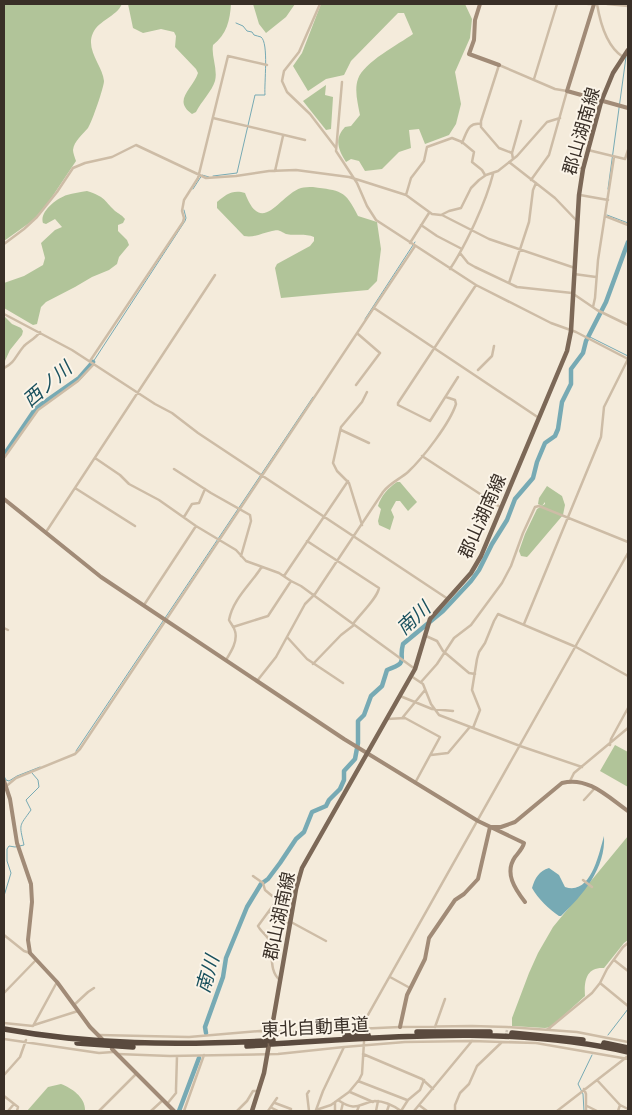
<svg xmlns="http://www.w3.org/2000/svg" width="632" height="1115" viewBox="0 0 632 1115" font-family="'IBM Plex Sans','Noto Sans JP',sans-serif">
  <rect width="100%" height="100%" fill="#f4ebdb"/>
  <path fill="#b1c499" d="M4,4H122C116,17 99,20 93,33C85,50 103,66 104,81C104,87 92,122 88,128C83,134 74,141 73,150C73,153 75,158 76,161L46,206L32,221L4,241Z
    M128,4H231C230,20 227,34 213,45C211,56 218,69 215,81C212,91 201,102 196,112L192,114C172,100 193,89 198,73L196,69L175,47L176,36L174,32L161,29L143,33L133,28Z
    M253,4H295L286,17L266,33L259,24Z
    M321,4H465L472,19L470,38L455,72L461,104L456,124L449,135L425,144L419,129L409,130L411,148L399,152L382,169L365,171L359,161L351,159L346,162C338,149 334,139 345,127L351,126L360,115C358,104 354,90 358,79C364,62 399,44 413,34L404,13H398L351,61L344,75L326,79L308,91L293,66L302,53Z
    M326,85L325,95L333,97L331,129L326,130L303,101Z
    M313,187C340,191 345,189 358,216L377,222L381,249L377,281L368,290L281,298L275,268L277,264L310,246L314,241V237C305,233 295,236 286,234C280,231 279,229 272,231C262,233 254,238 244,236L217,208V202C225,195 233,189 245,193C262,238 279,195 301,188C304,187 309,187 313,187Z
    M87,191C105,197 103,199 115,211C119,214 122,215 125,219L123,223L118,225V231L127,240L129,245L119,257L117,264L109,270L92,277L75,287L46,302L41,307L37,324L33,325L4,308V283L24,276L43,265L45,258L41,243L55,230L62,227L55,219L46,224L43,223C39,212 57,198 67,195C73,193 81,192 87,191Z
    M4,316L12,324L21,328L23,331L22,335L10,350L4,363Z
    M397,482H400L417,502L408,511L400,501H396L391,510L394,517L390,530L379,525L378,521L381,509L378,506C381,496 388,488 397,482Z
    M547,486L562,496L565,505L563,515L529,555L527,557L521,556L519,551L525,534L537,509L545,504V502L542,506L538,504L539,498Z
    M615,745L628,752V787L600,771Z
    M628,836V940L624,943L604,968C586,967 584,981 585,996L551,1027L545,1028L512,1026V1018L529,973L538,953L553,927Z
    M61,1084C72,1088 86,1098 85,1111H27L48,1087Z"/>
  <path fill="#77aab4" d="M604,836C606,868 583,895 561,916H559C549,909 538,899 532,888C535,878 539,871 549,868L559,875L565,887C591,896 599,853 604,836Z"/>
  <g fill="none" stroke-linecap="round" stroke-linejoin="round">
    <path stroke="#77aab4" stroke-width="1" d="M213,176L237,173L255,95H265C264,84 269,43 261,37C259,36 256,36 254,35L252,32L247,31L243,26L236,23
      M193,189L202,175L209,177
      M608,189L626,57
      M607,215L628,223
      M365,319L415,242
      M588,336L628,356
      M93,362L185,221L186,218L184,210
      M76,751L313,397
      M4,776L6,780L9,781L17,776L40,767
      M4,896L11,873L7,861V849L9,846L15,847L24,845C19,823 19,827 31,810L26,800L39,787L38,780L32,773
      M608,1035L628,1009
      M584,1111L583,1094L578,1084L592,1055"/>
    <path stroke="#77aab4" stroke-width="4.5" d="M4,455L36,408L79,378L93,362
      M206,1033L205,1027L223,977L226,958L247,907L261,884L268,879L280,863L296,839L304,832L312,812L326,806L329,800L340,789L344,780V771L355,759L358,743V721L364,715L371,696L382,686L387,670C410,661 398,662 403,644L443,611L471,581L479,570L492,544L507,520L515,499L533,478L537,462L545,443L555,436L558,429L562,402L571,384V369L583,353L586,341L606,302L628,242
      M179,1111L199,1058"/>
    <path stroke="#cfc5b7" stroke-width="2.5" stroke-dasharray="2.5 1" stroke-linecap="butt" d="M505,1039L507,1030"/>
    <path stroke="#cdbca6" stroke-width="2.5" d="M320,4L299,52L284,71L282,81L287,92L310,114L336,148
      M588,4H595
      M597,4C600,22 606,46 623,57
      M607,4L628,6
      M534,79L557,4
      M342,82L336,151L357,183L367,206L376,220L476,285L551,323L576,332L628,359
      M213,118L305,140
      M462,143C467,132 468,122 481,124
      M588,150L625,159L628,150
      M512,153L499,148L481,127V121L499,65L555,89L567,91L549,155L531,180
      M513,159L512,153L521,121
      M509,162L555,198L577,221
      M566,166L583,168
      M275,171L283,136
      M406,195L411,178L424,161L427,147L452,138L462,142L474,152L472,162L482,170L485,175
      M580,195L608,200
      M442,215L489,239L575,268
      M605,216L628,225
      M421,225L437,236L462,249
      M410,243L429,213
      M4,244L24,229L37,217L57,192L73,168L85,163L112,157L136,145L206,178L236,176L269,171L296,170L349,177L362,181L406,195L432,214L441,215L449,211L461,208L471,188L479,180L486,175L498,171L517,156L547,122L560,118
      M460,253L468,263L475,267L517,287L572,293L597,310L628,325
      M450,269C466,245 486,202 493,174
      M574,274L596,277
      M509,283L529,222L533,190L536,183
      M593,307L595,298L598,260L614,157
      M374,308L539,418
      M4,314L72,350L155,404L172,413L198,433L448,599
      M90,361L183,222L184,218L182,211L184,200L198,178L228,56L267,65
      M4,368C15,363 16,355 24,346C29,341 35,339 40,332
      M478,370L492,356L494,346
      M458,377L430,421L398,405V403L476,285
      M356,385L380,353L358,334
      M341,430L369,443
      M422,456L500,507
      M4,458L38,410L78,381L94,364
      M95,458L120,475L129,484L159,500L196,526L236,550L246,561L279,573L291,581L301,586L415,669
      M174,469L211,493L250,515L251,521L241,556
      M75,488L135,526
      M184,517L192,504L199,503L205,489
      M362,525L349,483L337,471L333,463L341,427L362,402L367,392
      M46,532L215,275
      M307,541L379,588C377,599 360,614 353,624
      M284,576L348,481
      M144,605L196,526
      M524,624L601,437L604,407L628,359
      M233,627L268,616L291,581
      M4,628L8,630
      M426,636L437,641L443,651L469,673L475,674
      M287,637L307,659L343,683
      M226,660C231,652 238,641 235,631C234,627 231,624 229,620C233,599 250,585 261,568
      M313,664L341,635L354,625
      M411,676L423,684L431,704L439,715L520,746L582,767
      M257,681L276,657L305,604L315,594L383,492C390,483 400,479 408,472C423,458 450,423 456,404L455,400L446,397
      M421,682L437,664L454,638L471,625L502,583L511,566L523,533L535,507L539,506L628,542
      M400,696L432,709L453,711
      M403,717L425,690
      M387,719L405,718L440,737L415,783
      M473,728L480,710L472,690L477,659L479,652L485,643L494,621L498,614L576,647L628,676
      M610,745L611,739L628,708
      M431,755L448,753L469,728
      M570,781L574,773L628,728
      M4,788L16,778L75,754L80,749L415,246
      M584,800L595,788
      M253,876L263,883L265,890L277,900L258,926C261,932 268,936 270,942C273,954 269,972 280,980
      M583,880L592,887
      M269,912L289,924
      M291,922L326,941
      M4,935L24,951L30,953
      M614,960L628,971
      M390,977L410,988
      M600,983L628,1006
      M4,993L35,961
      M74,1005L88,992L94,988
      M4,1023L33,1026L57,982
      M34,1025L78,1011
      M435,1027L445,999
      M547,1030L592,993L600,983L607,969L623,947L628,943
      M363,1032L364,1022L628,553
      M99,1035L189,1037L260,1031L289,1032L400,1027L472,1026L507,1027L577,1032L628,1042
      M4,1039L99,1053L113,1052
      M117,1054L170,1056L278,1054L344,1047L405,1042L472,1041L536,1043L628,1059
      M363,1054L422,1079L433,1089
      M4,1075L20,1057L26,1040
      M597,1080L620,1105L628,1109
      M358,1081L407,1100
      M584,1089L586,1094V1111
      M309,1091L307,1094L309,1111
      M350,1092L373,1102
      M4,1096L18,1107L17,1111
      M338,1100C357,1113 359,1103 375,1101C384,1101 394,1106 401,1111L408,1100L420,1090L424,1080
      M275,1103L291,1109
      M167,1104L176,1093V1089L177,1056
      M419,1105L427,1111
      M587,1106L597,1111
      M272,1108L278,1111
      M316,1110L331,1105L349,1092L359,1080L362,1074L364,1042
      M316,1110L323,1091L344,1047
      M8,1111L14,1104
      M99,1111L136,1074
      M151,1111L163,1100
      M184,1111L204,1055
      M237,1111L247,1101L253,1091H258
      M268,1111L277,1098
      M335,1111V1102
      M341,1111L343,1103
      M357,1111L359,1106
      M376,1111L378,1101
      M387,1111L389,1105
      M414,1111L472,1041
      M455,1111V1105L460,1093L469,1084L477,1066L502,1042
      M557,1111L628,1056
      M618,1111L620,1105"/>
    <path stroke="#a18b77" stroke-width="4" d="M480,4L475,20L474,40L469,54L499,65
      M594,4L567,91L628,108
      M4,499L101,577L344,739L478,821L524,843C523,848 519,852 515,857C504,873 515,889 525,902
      M4,781L10,799L17,843L31,884L32,902L28,940L30,953L57,982L90,1027L102,1039
      M400,1027L407,995L425,959L429,938L455,900L464,894L478,879L490,827H501L515,822L562,783C588,776 608,797 628,811
      M112,1049L174,1111"/>
    <path stroke="#7c6857" stroke-width="4.5" d="M252,1111L264,1073L296,889L302,868L415,669L430,619L471,573L481,556L567,351L571,331L579,195L583,169L601,102L613,73L628,50"/>
    <path stroke="#5a4a3e" stroke-width="5.5" d="M4,1029C91,1045 178,1045 265,1041
      M417,1032H490
      M512,1033L583,1040
      M345,1036L368,1035
      M77,1043L133,1047
      M604,1043L628,1048
      M272,1044C390,1037 511,1025 628,1052
      M247,1046L265,1045"/>
    <path stroke="#5a4a3e" stroke-width="5.5" d="M265,1041L273,1040"/>
  </g>
  <g text-anchor="middle" dominant-baseline="central" stroke-width="4" stroke-linejoin="round" paint-order="stroke">
    <g font-size="18" fill="#392f27" stroke="#fbf4e8">
      <text transform="translate(581 131) rotate(-74)">郡山湖南線</text>
      <text transform="translate(482 516) rotate(-66)">郡山湖南線</text>
      <text transform="translate(279 916) rotate(-78)">郡山湖南線</text>
      <text transform="translate(315 1027) rotate(-3)">東北自動車道</text>
    </g>
    <g font-size="19" font-style="italic" fill="#19515e" stroke="#fbf4e8">
      <text transform="translate(47 384) rotate(-41)">西ノ川</text>
      <text transform="translate(413 618) rotate(-43)">南川</text>
      <text transform="translate(207 974) rotate(-74)">南川</text>
    </g>
  </g>
  <rect width="632" height="1115" fill="none" stroke="#392f27" stroke-width="10"/>
</svg>
